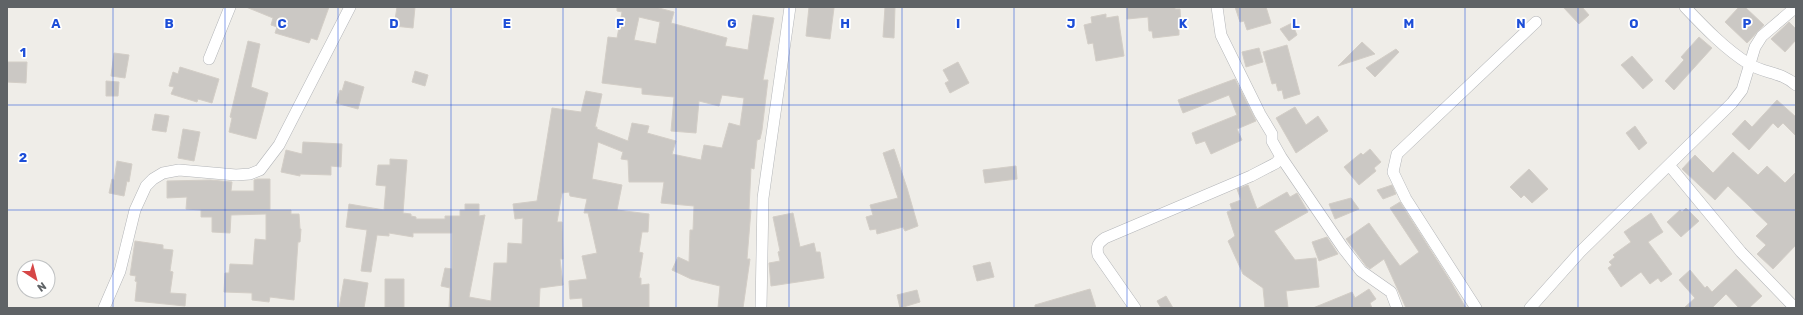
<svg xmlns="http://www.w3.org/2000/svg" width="1803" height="315" viewBox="0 0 1803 315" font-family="Rubik,sans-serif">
  <rect width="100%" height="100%" fill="#efede8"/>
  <path fill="#cbc8c4" stroke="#d3cec7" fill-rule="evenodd" d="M246,7H329L317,40L311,38L309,43L275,33L277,27L271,25L273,18Z
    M397,7H415L413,28L394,26Z
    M617,7H655L674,12L671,23L727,38L725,46L748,50L753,15L774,18L763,80H768L762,130L760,139L757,140L754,169L751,168L749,210H751L747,259H750L743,308H718L720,286L691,279L672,270L678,257L689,262L690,230H693L694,206L661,203L664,182H629L628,160L621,159L623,152L598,142L592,179L622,185L617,210L649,214L648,232H642L639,252L643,253L639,278H641V285L649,284V307L583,308L582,298L570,299L569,281L587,279L582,256L597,253L588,213H584L587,199L570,196L569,192L562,193L557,222H562L563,259H560L563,285L540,288L539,308H449L450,288L441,286L445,268L452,269V233H413V237L389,233V236L377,235L371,272L361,271L367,230L346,227L349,204L384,210L386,186L376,185L378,165H390V159L407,160L403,213L411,214V216L416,217V219H445V216H460V210H465V204H479V216L485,215L469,297L491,301L494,263H507L508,243L522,244L523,218L515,219L513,204L537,201L552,108L581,112L586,91L602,94L595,127H597V129L628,141L632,123L649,126L647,133L676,141L672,154L701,160L704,145L722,148L729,123L740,126L744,98L722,95L719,106L699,101L696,133L671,131L674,97L642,94V88L602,83L608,37L617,38L622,12L617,11ZM639,17L660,22L656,44L634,40Z
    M809,7L834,8L830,39L806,36Z
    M885,7H895L894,38L883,37Z
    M1127,7H1175V9H1180L1181,28H1179V35L1153,38L1152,31H1149L1148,17L1127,19Z
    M1235,7H1266L1271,23L1247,30L1244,21L1240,22Z
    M1563,7H1582L1589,15L1579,24Z
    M1739,7H1745L1764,25L1747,43L1725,22Z
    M1106,14V18L1118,16L1124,56L1096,61L1093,43L1088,44L1084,25L1092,23L1091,17Z
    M1789,22L1796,29V40L1785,52L1771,39Z
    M1292,23L1297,35L1289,41L1280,29Z
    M1699,37L1712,48L1674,90L1665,81L1684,60L1681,57Z
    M248,41L260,44L251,87L268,93L256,139L229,132L232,118L230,117Z
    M1362,42L1375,54L1338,66Z
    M1287,45L1300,94L1284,99L1282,90L1278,91L1276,83L1272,84L1263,52Z
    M1259,48L1263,62L1246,67L1242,52Z
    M1396,49L1399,52L1375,77L1366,68Z
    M114,53L129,55L125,78L111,76Z
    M1632,56L1653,80L1643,89L1621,65Z
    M7,62H27L26,83L7,82Z
    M958,62L969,83L950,93L945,83L949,81L943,70Z
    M180,67L219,79L212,103L198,99L197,102L171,94L174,87L169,86L173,72L178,74Z
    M415,71L428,75L425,86L412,82Z
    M1235,79L1256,121L1237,129L1242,140L1211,154L1205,141L1196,144L1192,133L1237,115L1229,95L1183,113L1178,100Z
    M106,81L119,82L118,96H106Z
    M345,81L364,87L358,109L336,103L340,90L342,91Z
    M1777,100L1796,117V136L1783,123L1778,128L1773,123L1749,150L1732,134L1745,120L1752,127Z
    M1295,107L1306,125L1318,116L1328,131L1296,153L1276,118Z
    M155,114L169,116L166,132L152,130Z
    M1635,126L1647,143L1639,150L1626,133Z
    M183,129L200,132L194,161L178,158Z
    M303,142L342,144L341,167L331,166V175L300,174V176L281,172L286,150L302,154Z
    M894,149L907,188L918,226L905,231L903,227L877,234L876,229L870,230L866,217L873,215L870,205L898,198L883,153Z
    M1370,149L1381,162L1374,168L1376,171L1359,185L1344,167L1361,153L1363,155Z
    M1733,152L1758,175L1767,166L1785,183L1796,172V245L1773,269L1757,254L1766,245L1756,236L1768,224L1728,186L1715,200L1682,169L1695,155L1713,173Z
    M117,161L132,164L129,182L127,181L124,196L109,193L112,179L114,180Z
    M1016,166L1017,179L985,183L983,170Z
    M1529,169L1548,189L1532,203L1524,195L1521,198L1510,187Z
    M257,179H270V210H291V214H299L300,229H301L300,242H298L294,300L270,297L269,302L252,300V293L224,292L225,273H229L230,264L253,265L255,239L266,240V214L231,215L230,233L212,232V217H201V210L186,209L187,197L167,198V181L211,180L232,182L231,191H254V180Z
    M1248,185L1257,209L1287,192L1290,197L1297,193L1308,212L1274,231L1295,260L1316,258L1319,287L1286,291L1288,308H1265L1263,288L1243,274L1228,241L1235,236L1227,212L1232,210L1230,204L1241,200L1237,189Z
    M1392,185L1396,194L1383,199L1377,190Z
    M1351,198L1359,209L1335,219L1329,204Z
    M1400,202L1451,282L1466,308H1406L1384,259L1370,269L1366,266L1346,239L1369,223L1400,266L1419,252L1390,208Z
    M1686,208L1699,221L1681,237L1667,222L1680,210L1682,212Z
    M793,213L800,247L814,243L816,252H820L824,278L771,286L769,263L780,261L778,252L780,251L773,217Z
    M1651,213L1663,232L1648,242L1672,274L1661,282L1658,278L1650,284L1641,272L1621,287L1608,268L1612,265L1609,262L1615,257L1613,255L1631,242L1624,232Z
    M1327,237L1338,254L1319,261L1312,242Z
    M135,241L163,245V249L173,250L170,271L173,272L170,293L186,294L185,306L135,301L137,282L135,281L136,276L130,275Z
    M990,262L994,277L977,281L973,266Z
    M1736,269L1762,296L1749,308H1739L1726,294L1712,308H1684L1695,298L1679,280L1690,270L1705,288L1707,286L1712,292Z
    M344,279L368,283L364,308H339Z
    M385,279H404V308H385Z
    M1090,289L1096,308H1035V305Z
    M1369,289L1376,299L1370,303L1372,308H1313L1352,292L1355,298Z
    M917,290L920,302L900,308L897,295Z
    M1166,296L1173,308H1161L1157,301Z"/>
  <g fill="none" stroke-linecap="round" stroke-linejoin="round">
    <defs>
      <path id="minor" d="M1685,7C1704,27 1725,49 1749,64C1765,74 1780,71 1796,85
        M209,59L230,7
        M1281,157L1343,248L1361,271L1391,292L1397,308
        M1669,165L1741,252L1795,308
        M104,308L120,271L135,210L146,186L153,179L163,173L179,170L236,175L250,174L260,170L279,145L350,7
        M761,308L763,198L790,7
        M1135,308L1098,255C1096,246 1098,243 1105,238L1251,176L1276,163L1281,157L1272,141V134L1260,114L1221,35L1217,7
        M1476,308L1406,199L1393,172L1397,154L1536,22
        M1530,308L1580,252L1732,103L1742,90L1755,47L1762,36L1796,7"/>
    </defs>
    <use href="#minor" stroke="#b3b5b8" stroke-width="12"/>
    <use href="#minor" stroke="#fff" stroke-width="11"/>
  </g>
  <path fill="none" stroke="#1d4ed8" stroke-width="1" stroke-opacity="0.55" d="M113,7V308M225,7V308M338,7V308M451,7V308M563,7V308M676,7V308M789,7V308M902,7V308M1014,7V308M1127,7V308M1240,7V308M1352,7V308M1465,7V308M1578,7V308M1690,7V308M7,105H1796M7,210H1796"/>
  <g font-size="13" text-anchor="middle" font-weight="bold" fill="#1d4ed8" stroke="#fff" stroke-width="3.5" stroke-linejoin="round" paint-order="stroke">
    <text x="56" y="28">A</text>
    <text x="169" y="28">B</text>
    <text x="282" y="28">C</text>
    <text x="394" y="28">D</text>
    <text x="507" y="28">E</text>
    <text x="620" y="28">F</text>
    <text x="732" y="28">G</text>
    <text x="845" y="28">H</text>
    <text x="958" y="28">I</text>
    <text x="1071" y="28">J</text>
    <text x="1183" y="28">K</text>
    <text x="1296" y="28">L</text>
    <text x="1409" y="28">M</text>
    <text x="1521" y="28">N</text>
    <text x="1634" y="28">O</text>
    <text x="1747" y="28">P</text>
    <text x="23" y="57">1</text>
    <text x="23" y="162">2</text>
  </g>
  <rect width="1803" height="315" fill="none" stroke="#5f6366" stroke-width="16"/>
  <g transform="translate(36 279) rotate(144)"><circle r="19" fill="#ffffff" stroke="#bfc1c2"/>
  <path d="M0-3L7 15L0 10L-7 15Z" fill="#d64747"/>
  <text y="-6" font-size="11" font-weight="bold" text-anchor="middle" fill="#5f6366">N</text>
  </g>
</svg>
